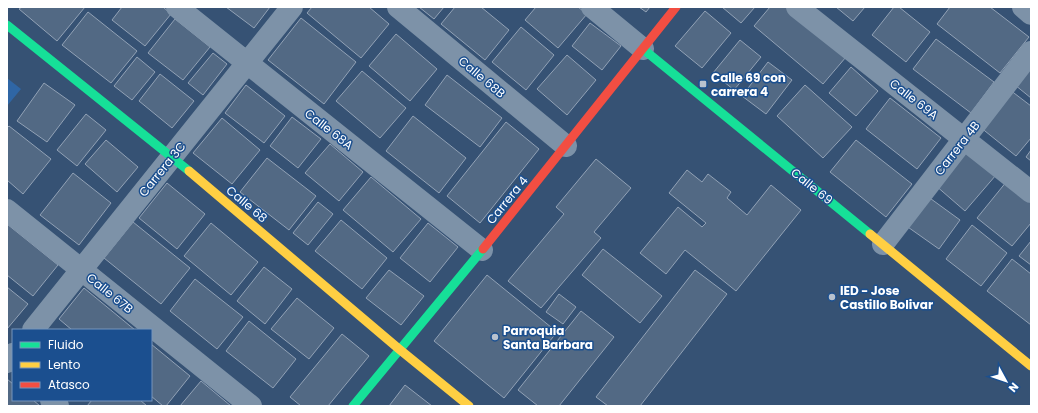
<svg xmlns="http://www.w3.org/2000/svg" width="1038" height="413" viewBox="0 0 1038 413" font-family="Poppins,sans-serif">
  <rect width="100%" height="100%" fill="#365274"/>
  <path fill="#2f66a5" d="M7,78L21,89L7,106Z"/>
  <path fill="#526984" stroke="#92a2b6" d="M22,7H85L57,41L19,9Z
    M122,7H163L171,14L145,46L112,20Z
    M226,7H270L254,28Z
    M312,7H369L389,24L361,58L307,13Z
    M419,7H444L434,19Z
    M455,7H481L509,30L485,60L441,24Z
    M536,7H578L587,14L558,48L525,20Z
    M639,7H650L646,12Z
    M722,7H755L741,23Z
    M770,7H786L846,57L823,84L754,26Z
    M836,7H865L853,21Z
    M894,7H899L930,32L906,62L872,35Z
    M950,7H990L1029,37L1000,73L937,24Z
    M705,11L731,33L702,68L675,46Z
    M88,12L137,51L111,83L62,45Z
    M301,18L356,62L324,104L268,60Z
    M175,19L210,47L183,80L148,53Z
    M590,23L621,46L602,70L572,46Z
    M521,27L554,55L526,90L492,62Z
    M396,34L437,69L410,101L369,66Z
    M936,39L994,82L971,113L913,69Z
    M740,40L761,57L734,90L713,73Z
    M213,53L227,64L203,95L188,83Z
    M567,55L596,80L567,115L537,89Z
    M137,57L155,72L132,100L114,86Z
    M768,62L792,80L766,114L742,96Z
    M1031,66V98L1015,85Z
    M851,67L878,91L856,116L829,93Z
    M362,71L406,108L380,138L336,101Z
    M160,74L194,101L172,128L139,101Z
    M447,75L502,118L480,147L425,105Z
    M44,83L75,105L47,142L17,121Z
    M246,85L285,116L264,143L225,113Z
    M805,85L852,127L823,158L777,116Z
    M1010,90L1031,106V138L1016,156L980,127Z
    M890,98L941,138L917,169L866,129Z
    M86,114L106,130L77,166L57,150Z
    M413,116L466,158L439,193L386,151Z
    M292,117L321,139L298,168L270,146Z
    M222,118L260,150L232,184L193,153Z
    M506,122L539,149L480,223L447,196Z
    M9,126L51,159L23,194L7,180V128Z
    M106,140L138,167L117,192L85,164Z
    M856,140L912,184L886,217L830,172Z
    M330,144L363,172L339,201L305,173Z
    M965,149L996,175L965,211L935,185Z
    M1031,150V161L1026,157Z
    M267,158L316,196L289,230L240,192Z
    M596,159L631,188L594,232L601,238L541,308L508,281L564,214L556,207Z
    M687,170L702,182L708,174L731,192L727,198L747,215L771,185L801,210L736,291L685,250L666,274L640,253L678,207L702,227L706,223L669,193Z
    M73,173L111,203L79,245L40,215Z
    M371,177L421,219L393,252L343,210Z
    M1007,181L1031,200V223L1012,246L977,218Z
    M167,183L205,214L177,249L139,218Z
    M927,196L960,220L939,249L905,225Z
    M318,202L333,214L308,245L293,233Z
    M341,220L387,258L362,289L315,251Z
    M133,222L190,268L161,304L104,258Z
    M211,223L258,262L231,295L184,256Z
    M428,223L458,247L430,282L400,258Z
    M7,224L58,265L33,296L7,275Z
    M972,225L1007,253L981,286L946,259Z
    M1031,241V265L1019,256Z
    M603,249L662,296L640,323L582,275Z
    M1012,259L1031,274V325L987,291Z
    M264,267L292,289L265,324L237,301Z
    M389,270L424,296L401,325L366,298Z
    M695,270L727,294L640,406H608L596,397Z
    M487,275L557,332L504,398L434,341Z
    M195,279L243,317L217,349L170,311Z
    M7,287L28,304L7,329Z
    M84,288L135,330H72L59,319Z
    M559,294L576,307L563,324L546,312Z
    M297,298L334,328L309,359L271,329Z
    M581,311L614,337L559,406H538L518,390Z
    M249,321L296,359L273,388L226,351Z
    M342,334L369,356L328,406H301L290,397Z
    M151,344L190,376L166,406H163L151,396Z
    M7,379L13,384V400H33L40,406H7Z
    M201,381L231,406H180Z
    M405,385L432,406H389Z
    M92,400H140L147,406H87Z"/>
  <g fill="none" stroke-linecap="round" stroke-linejoin="round">
    <path stroke="#7d92a8" stroke-width="22" d="M177,7L482,250
      M398,7L566,146
      M592,7L643,49
      M797,7L1031,192
      M1023,7L1031,14
      M7,210L251,406
      M883,244L1031,52
      M33,330L292,7
      M7,362L13,354
      M51,400L58,406"/>
    <path stroke="#16e098" stroke-width="9" d="M7,25L189,171
      M643,49L870,234
      M353,406L483,249"/>
    <path stroke="#ffcf43" stroke-width="9" d="M189,171L399,349L469,406
      M870,234L1031,366"/>
    <path stroke="#f24e42" stroke-width="9" d="M483,249L676,7"/>
  </g>
  <g fill="#b9c2ce" stroke="#1b4f8f" stroke-width="1.5">
    <rect x="699" y="80" width="8" height="8" rx="2"/>
    <circle cx="832" cy="297" r="4"/>
    <circle cx="495" cy="337" r="4"/>
  </g>
  <g text-anchor="middle" dominant-baseline="central" stroke-width="3" stroke-linejoin="round" paint-order="stroke">
    <g font-size="12" fill="#fff" stroke="#1b4f8f">
      <text transform="translate(482 77) rotate(40)">Calle 68B</text>
      <text transform="translate(914 99) rotate(38)">Calle 69A</text>
      <text transform="translate(329 129) rotate(38)">Calle 68A</text>
      <text transform="translate(957 148) rotate(-52)">Carrera 4B</text>
      <text transform="translate(162 169) rotate(-51)">Carrera 3C</text>
      <text transform="translate(812 186) rotate(39)">Calle 69</text>
      <text transform="translate(507 200) rotate(-51)">Carrera 4</text>
      <text transform="translate(247 204) rotate(40)">Calle 68</text>
      <text transform="translate(110 293) rotate(39)">Calle 67B</text>
    </g>
    <g font-size="12" font-weight="bold" fill="#fff" stroke="#1b4f8f" text-anchor="start">
      <text x="711" y="77">Calle 69 con<tspan x="711" dy="14">carrera 4</tspan></text>
      <text x="840" y="290">IED - Jose<tspan x="840" dy="14">Castillo Bolivar</tspan></text>
      <text x="503" y="330">Parroquia<tspan x="503" dy="14">Santa Barbara</tspan></text>
    </g>
  </g>
  <rect width="1038" height="413" fill="none" stroke="#ffffff" stroke-width="16"/>
  <rect x="12" y="329" width="140" height="72" fill="#1b4f8f" stroke="#7695bc"/>
  <rect x="20" y="342" width="20" height="6" fill="#16e098" stroke="#7695bc"/>
  <text x="48" y="349" font-size="12" fill="#ffffff">Fluido</text>
  <rect x="20" y="362" width="20" height="6" fill="#ffcf43" stroke="#7695bc"/>
  <text x="48" y="369" font-size="12" fill="#ffffff">Lento</text>
  <rect x="20" y="382" width="20" height="6" fill="#f24e42" stroke="#7695bc"/>
  <text x="48" y="389" font-size="12" fill="#ffffff">Atasco</text>
  <g transform="translate(1006 381) rotate(130)" stroke="#1b4f8f" stroke-width="3" paint-order="stroke">
  <path d="M0-3L7 15L0 10L-7 15Z" fill="#ffffff"/>
  <text y="-6" font-size="11" font-weight="bold" text-anchor="middle" fill="#ffffff">N</text>
  </g>
</svg>
